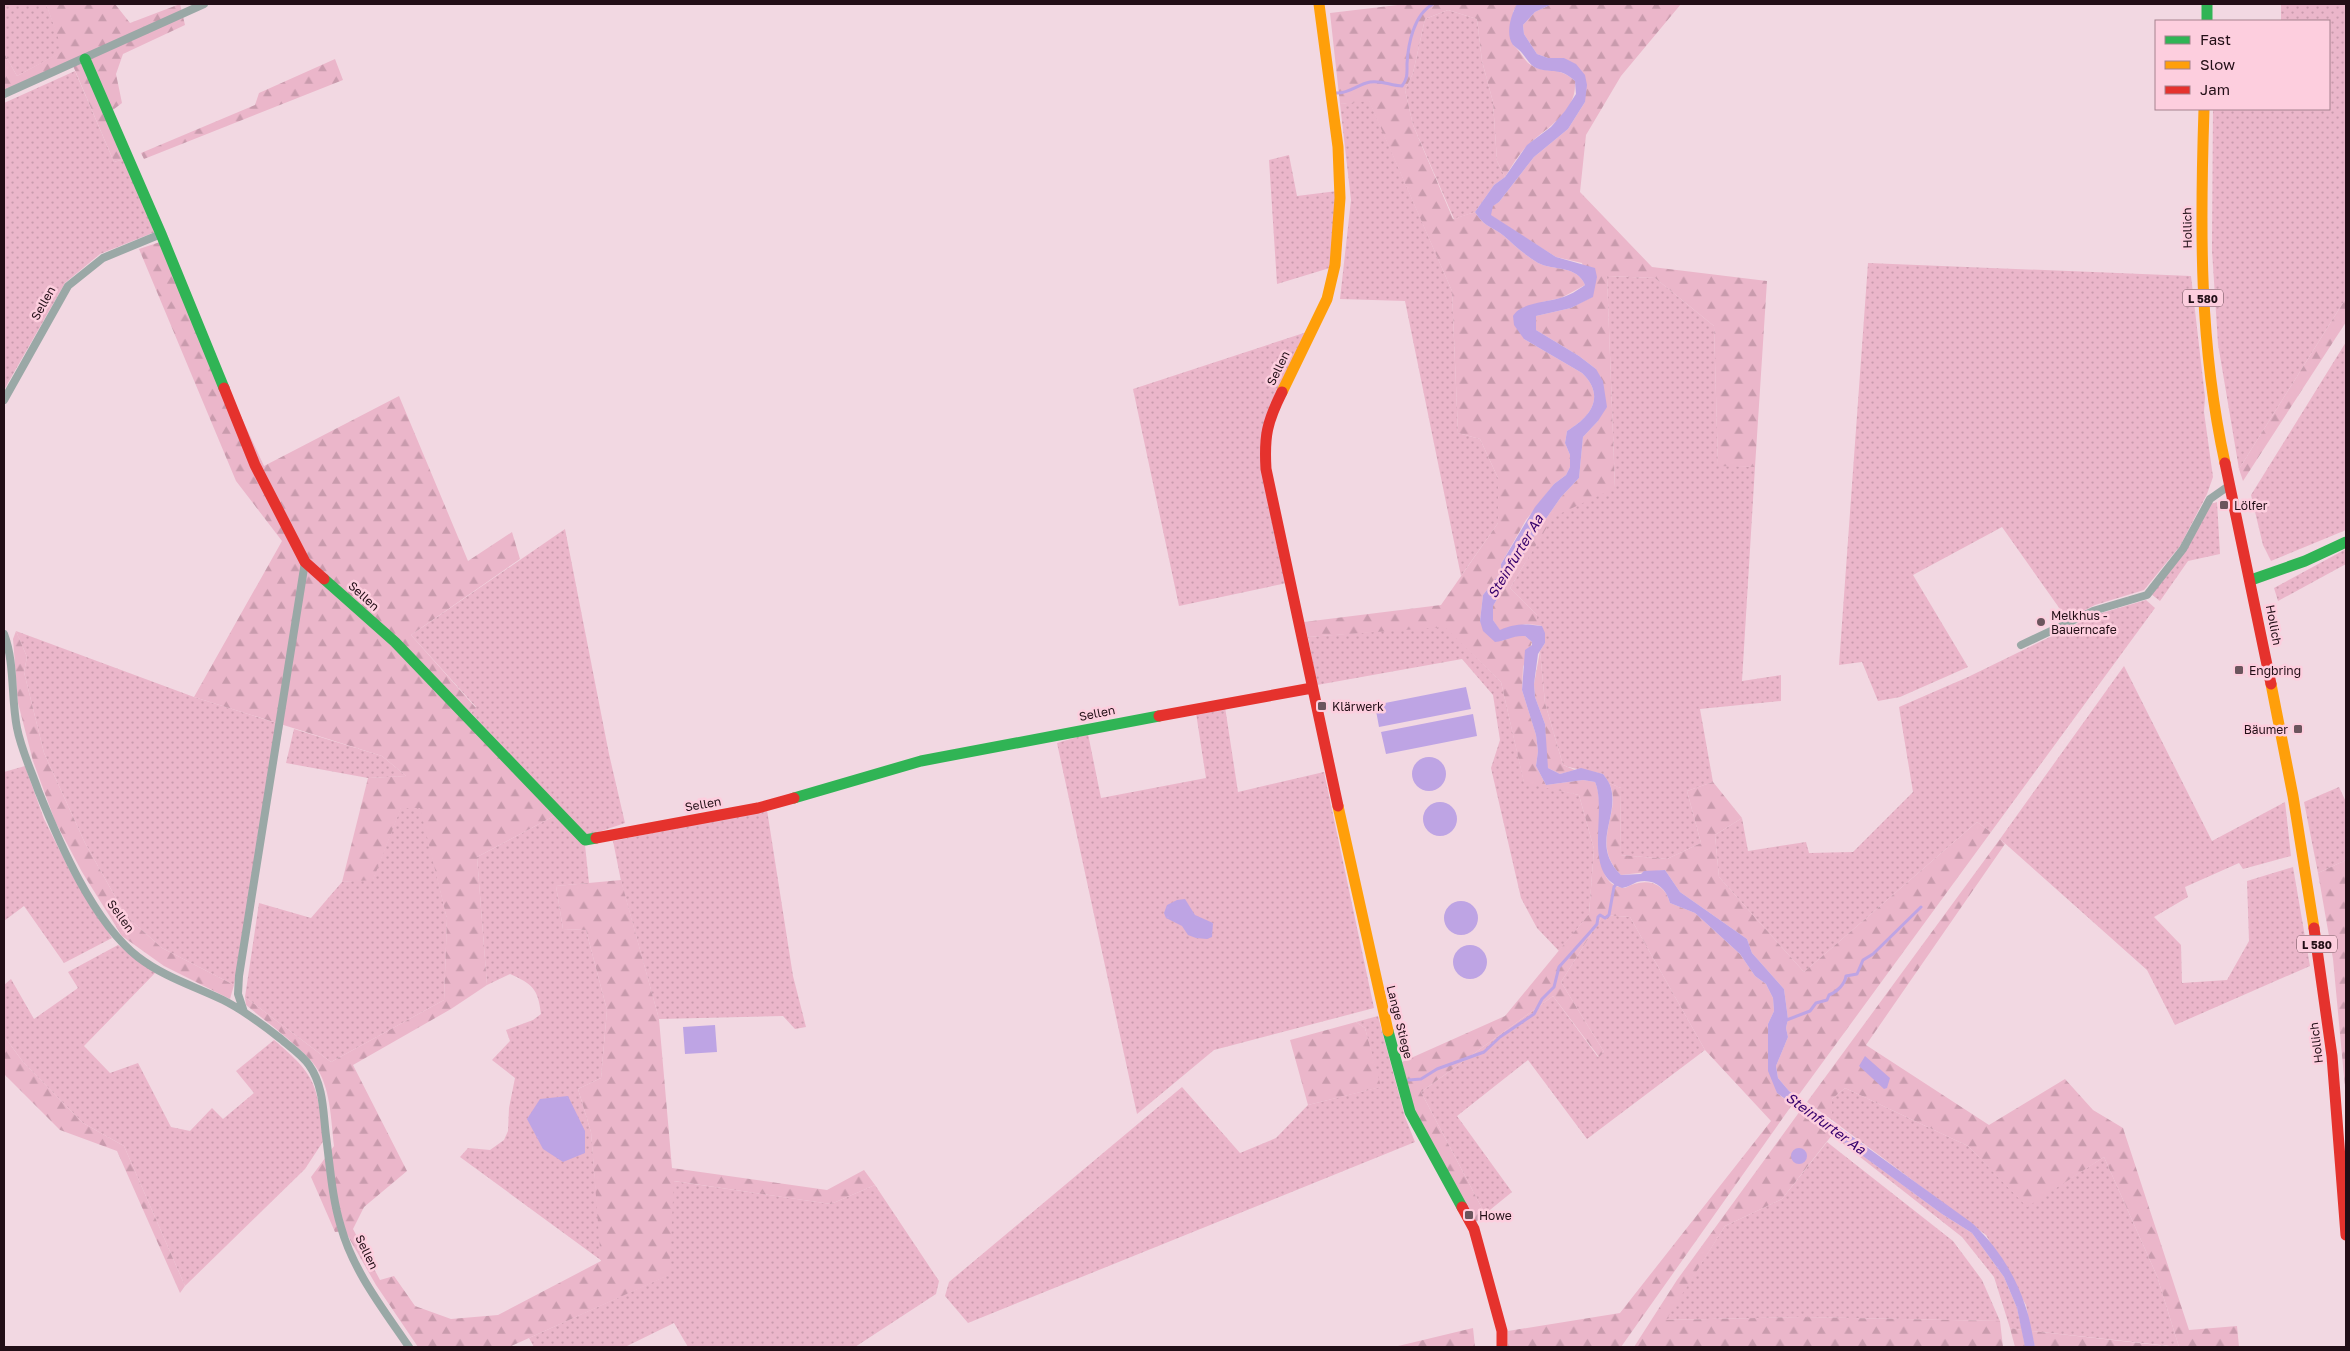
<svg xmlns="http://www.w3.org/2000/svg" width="2350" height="1351" viewBox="0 0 2350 1351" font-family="'Golos Text',sans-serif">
  <defs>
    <pattern id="grass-dots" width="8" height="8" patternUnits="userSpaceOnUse" patternTransform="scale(1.25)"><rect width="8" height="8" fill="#ebb6ca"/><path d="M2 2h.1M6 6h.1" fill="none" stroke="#c99bad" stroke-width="1.8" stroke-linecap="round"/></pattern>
    <pattern id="forest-firs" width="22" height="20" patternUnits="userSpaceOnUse" patternTransform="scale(1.25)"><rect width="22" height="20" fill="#ebb6ca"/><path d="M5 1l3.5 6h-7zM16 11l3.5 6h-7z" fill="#c99bad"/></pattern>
  </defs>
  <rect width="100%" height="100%" fill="#f2d8e2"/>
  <path fill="url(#grass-dots)" d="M4,4H46L64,51L17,76L4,53Z
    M2281,4H2346V298L2239,469L2218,344L2212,250L2213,109H2329V21H2281Z
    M1448,10L1477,19L1482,61L1493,102L1497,161L1505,177L1494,185L1475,212L1454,219L1413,125L1405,90L1413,73L1425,19Z
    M75,71L114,162L124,159L155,232L100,254L65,283L4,390V103Z
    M1369,100L1452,291L1458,433L1480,439L1498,478V523L1461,576L1405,301L1340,299L1351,200L1340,104Z
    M1289,155L1297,196L1337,191L1333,267L1277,284L1269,160Z
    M1868,263L2191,276L2205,397L2204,412L2213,477L2207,494L2180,546L2144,590L2095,605L2067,619L2002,527L1913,575L1968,667L1900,697L1878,701L1862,662L1839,665Z
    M1607,276L1655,278L1714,326L1718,465L1755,467L1742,681L1781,675V701L1700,709L1713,782L1687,791L1701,843L1667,859L1620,855L1621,788L1609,783L1603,774C1589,770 1576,770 1563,765L1545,703L1540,651L1545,643L1542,626L1537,625V615L1510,588L1553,516L1615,487Z
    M1313,330L1268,415L1261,459L1287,583L1179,606L1133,389Z
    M2346,342V530L2271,561L2263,545L2251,495Z
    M2217,502L2220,554L2188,561L2160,601L2151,594L2211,504Z
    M565,529L609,754L625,823L587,836L471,713L476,707L411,635Z
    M2346,549V564L2278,601L2274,588Z
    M2146,600L2155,608L1991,832L1977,822L1804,972L1719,877L1715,835L1742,818L1748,851L1806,842L1809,853L1853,852L1913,792L1899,707L1968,677L2095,615Z
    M1445,626L1501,682L1524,782L1579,795L1594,849L1589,914L1559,951L1537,928L1521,898L1491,768L1500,740L1493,695L1462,659L1317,685L1308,637Z
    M16,631L194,697L283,725L234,985L162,948L126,916L85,843L44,753L24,672L27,657Z
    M2124,666L2212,841L2285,802L2291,856L2243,869L2239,863L2185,887L2188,897L2154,917L2181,945L2182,983L2227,980L2249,941L2247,881L2293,867L2310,966L2175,1025L2147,970L2000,839Z
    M1225,707L1238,792L1324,772L1374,1008L1214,1050L1137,1114L1057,743L1088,734L1101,798L1206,778L1196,713Z
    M294,729L382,756L406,776L368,778L286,763Z
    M25,766L44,819L73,877L112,938L64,963L24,906L4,921V772Z
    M2339,787L2346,802V860L2318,873L2304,802Z
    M401,807L421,808L447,919L444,1000L331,1062L245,997L259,903L311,918L342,882L373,879Z
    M767,810L793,976L806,1027L795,1029L783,1016L659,1019L621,881L613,841Z
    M556,815L585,845L589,883L556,886L563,929L586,930L607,1010L601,1078L578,1089L591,1132L602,1261L460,1157L468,1148L490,1150L504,1140L508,1131L509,1108L515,1078L492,1060L510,1041L506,1030L533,1020L541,1014C538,988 532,984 510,974L487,985L477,857Z
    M1603,915L1630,917L1705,1050L1587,1139L1528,1060L1457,1116L1512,1192L1485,1214L1421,1092L1553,996L1598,1057L1604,1052L1561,982Z
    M118,945L156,972L84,1046L110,1073L138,1063L171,1127L190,1131L212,1108L223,1119L254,1093L236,1071L274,1040C317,1076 317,1085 324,1140L305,1169L185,1286L124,1146L83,1123L23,1062L4,1036V985L11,979L34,1019L78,988L68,972Z
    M1378,1016L1405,1117L1415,1142L968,1323L945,1296L949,1282L1182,1087L1240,1153L1276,1138L1308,1105L1380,1087L1365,1028L1356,1022Z
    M1845,1088L1968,1146L2027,1206L2104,1157L2157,1276L2179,1347L2031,1331L2026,1305L1986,1235L1832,1120V1099Z
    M1832,1133L1942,1214L1972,1233L2004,1277L2017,1308L2022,1330L2010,1328L1994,1277L1962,1237L1832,1135Z
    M1827,1142L1953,1241L1982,1280L2000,1321L1802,1317L1665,1320L1725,1226L1782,1199Z
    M673,1181L831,1204L875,1185L939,1281L936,1294L855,1347H688L674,1323L625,1347H534L529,1338L668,1275Z"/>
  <path fill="url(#forest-firs)" d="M46,4H115L130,23L180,4L185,25L123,54L116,74L122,103L105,116L124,159L114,162L71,61L4,91V53L17,76L63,51Z
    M1406,4H1517L1513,12V45C1520,50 1524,61 1531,65C1547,75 1558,65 1575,81C1577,113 1548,126 1528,145C1519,153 1512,166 1505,177L1497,161L1493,102L1482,61L1477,19L1448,10L1425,19L1413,73L1405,90L1413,125L1453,219L1475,212C1485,228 1492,226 1504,236C1514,245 1526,256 1538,263C1554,271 1577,265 1585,285L1561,298L1542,302L1524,339L1582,373C1606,396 1591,417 1567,431L1565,443L1570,455V467L1566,475L1554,484L1526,520L1501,564V572L1483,595L1480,621L1502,641L1513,635L1525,636L1532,642L1523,667L1522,690L1536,735L1538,751L1536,766L1546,785L1583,780L1595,782C1607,808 1588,868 1614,885C1616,887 1622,887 1625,888C1643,878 1664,880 1670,903L1695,913L1740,954L1755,976L1766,984L1773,998L1774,1011L1768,1024L1777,1093L1792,1105L1621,1347H1508V1331L1620,1313L1771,1121L1705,1050L1630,917L1603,915L1561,982L1604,1052L1599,1057L1553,996L1421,1092L1485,1214L1476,1222L1414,1111L1402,1062L1505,1016L1589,914L1594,849L1579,795L1524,783L1501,682L1445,627L1308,637L1304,622L1441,605L1498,523V478L1480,439L1458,433L1452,291L1369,101L1340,104L1330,13Z
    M1552,4H1681L1621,76L1586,135L1580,192L1652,267L1767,281L1755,467L1718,466L1714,326L1655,278L1607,276L1615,488L1553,517L1510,588L1537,615V625L1526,624L1500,631L1493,620V606L1534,536L1561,497L1579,478L1583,437L1598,421L1596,369L1579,356L1536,330V316L1571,308L1592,297L1582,263L1556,257L1490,215L1492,206L1499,202L1534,157L1568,129L1585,102L1564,58H1548L1537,54L1524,34L1523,25L1535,12Z
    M335,59L343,80L144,159L141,153L255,105L259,93Z
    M160,242L264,466L399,396L468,561L512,532L520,559L411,635L476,708L463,719L556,815L477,857L487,985L451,1009L353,1065L407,1171L364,1207L353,1229L380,1280L394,1276L415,1306L451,1319L498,1315L601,1261L591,1132L578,1089L601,1078L607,1010L586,930L563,929L556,886L621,880L659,1019L672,1168L827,1190L864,1170L875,1185L831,1204L674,1181L669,1275L509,1347H418L376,1285L345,1231L335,1232L311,1177L334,1146C331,1122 331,1092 318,1070C308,1052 264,1020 246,1005L245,997L331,1062L444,1000L447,919L420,808H401L373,880L342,882L368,778L406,776L382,756L194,697L282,541L236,481L139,249Z
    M2346,298V322L2243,481L2239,469Z
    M16,631L27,657L24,672L44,753L85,843L126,916L162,948L234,985L230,999L164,966L122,936L82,872L55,821L33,761L18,703L13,639Z
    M1540,651L1545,703L1563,765L1575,770L1560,774L1548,768L1546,762L1545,724L1535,697L1534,684Z
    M1713,782L1742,818L1715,835L1719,877L1804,972L1977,822L1991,832L1798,1096L1789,1091L1778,1078L1776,1066L1788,1037L1786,1028L1788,1019L1784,989L1752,953L1747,939L1680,892L1665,870L1621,875C1588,842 1624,811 1609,783L1621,788L1620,855L1667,859L1701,843L1687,791Z
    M2000,839L2005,844L1866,1045L1989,1125L2065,1079L2093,1110L2123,1128L2189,1330L2237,1326L2239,1347H2179L2157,1276L2104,1157L2027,1207L1968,1146L1845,1088L1832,1099V1120L1807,1102Z
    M2346,860V1098L2333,959L2318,873Z
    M1356,1022L1365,1028L1381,1087L1308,1105L1290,1040Z
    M4,1036L23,1062L83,1123L124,1146L185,1286L180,1293L117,1151L60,1130L4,1074Z
    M1800,1111L1832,1133V1135L1782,1199L1725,1226L1666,1320L1802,1317L2000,1321L2003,1347H1634L1677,1280Z
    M1473,1328L1475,1347H1394Z
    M2010,1328L2022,1330L2025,1347H2015Z
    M2031,1331L2175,1347H2035Z"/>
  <path fill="#bea4e4" d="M1517,4H1552L1535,12L1523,25L1524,34L1537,54L1548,58H1564L1576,64L1585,75L1587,85L1585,102L1568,129L1534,157L1499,202L1493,206L1491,215L1556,257L1595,268L1597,277L1593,297L1571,308L1536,316V330L1579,356L1596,369L1603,381L1607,407L1598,421L1583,437L1579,478L1561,497L1534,536L1493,606V620L1500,630C1515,623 1526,624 1542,626L1545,633V643L1538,654L1534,684L1535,697L1545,724L1548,768L1560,774L1581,768L1603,774C1606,778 1610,783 1611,788C1619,819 1590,844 1621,875L1641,874L1644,871L1665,870L1680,892L1747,939L1752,953L1784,989L1788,1019L1786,1028L1788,1037L1776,1066L1778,1078L1789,1091L1972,1223C1996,1245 2015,1274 2025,1305C2030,1318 2032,1333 2035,1347H2025L2017,1308L2004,1277L1972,1233L1942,1214L1777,1093L1768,1071V1024L1774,1011L1773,998L1766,984L1755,976L1740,954L1695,913L1670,903C1666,887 1653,878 1637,882C1632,884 1628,887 1622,888C1581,874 1608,812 1595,782L1583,780L1546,785L1536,766L1538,751L1536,735L1522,690L1525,650L1532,645V642L1525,636C1513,635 1506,641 1495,642L1483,631L1480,621L1483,595L1501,572V564L1535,507L1554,484L1566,475L1570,467V455L1565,443L1567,431C1591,417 1606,396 1582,373L1524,339L1514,325L1513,316C1520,303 1547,302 1560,298C1569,296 1578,290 1585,285C1577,265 1554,271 1538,263C1526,256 1514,245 1504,236C1492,226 1485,228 1475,212L1494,185L1505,177L1527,145L1551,127L1565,111L1576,94L1575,81C1561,68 1555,73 1539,69C1530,66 1528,60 1522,53C1520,50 1516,48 1513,45C1505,34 1511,15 1517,4Z
    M1466,687L1471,709L1379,727L1375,705Z
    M1473,714L1477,736L1386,754L1381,732Z
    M1412 774a17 17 0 1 1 34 0a17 17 0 1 1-34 0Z
    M1423 819a17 17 0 1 1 34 0a17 17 0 1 1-34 0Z
    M1185,899L1195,915L1213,923L1212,937L1207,939L1196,938L1188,935L1182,926L1166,918L1164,913L1167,905L1177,900Z
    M1444 918a17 17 0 1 1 34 0a17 17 0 1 1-34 0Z
    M1453 962a17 17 0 1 1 34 0a17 17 0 1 1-34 0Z
    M715,1025L717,1052L685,1054L683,1027Z
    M1865,1056L1890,1078L1887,1088L1884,1089L1859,1066Z
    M568,1096L585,1131V1153L563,1162L543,1149L527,1119L540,1099Z
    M1791 1156a8 8 0 1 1 16 0a8 8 0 1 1-16 0Z"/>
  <path fill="#f2d8e2" d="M1799,1094L1808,1100L1799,1113L1791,1107Z"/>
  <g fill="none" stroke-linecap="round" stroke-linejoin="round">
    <path stroke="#bea4e4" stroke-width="3" d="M1336,93C1349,94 1358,84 1370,82C1382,80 1391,86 1402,86C1408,78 1407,73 1407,64C1408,44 1414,14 1433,4
      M1784,1021L1810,1011L1816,1003L1827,1000L1829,995C1837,992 1845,984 1846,976L1857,974L1863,960L1873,954L1921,907
      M1409,1080L1421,1079L1437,1069L1484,1052L1500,1037L1534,1014L1542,999L1554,987L1559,967L1592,930L1597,924L1598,917L1600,915L1605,918L1609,915L1614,887L1617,883"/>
    <path stroke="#9aa8a6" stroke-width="8" d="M4,94L204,4
      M4,400L68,286L103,258L161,234
      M4,634C15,663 11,698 17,728C21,749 31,770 38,790C59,842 93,922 138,957C164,977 194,986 223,1000C243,1010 262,1024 281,1039C290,1047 302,1055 309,1065C324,1086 323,1113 326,1136C330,1166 332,1198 341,1227C353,1271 384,1310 409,1347
      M2021,645L2093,611L2147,595L2183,549L2210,499L2230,485
      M244,1012L238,994L239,976L305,562"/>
    <path stroke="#30b455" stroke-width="11" d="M2207,4V21
      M85,59L161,234L224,388
      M324,579L395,642L585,840L596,838
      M2251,580L2305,561L2346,542
      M794,798L921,761L1159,716
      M1388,1031L1410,1112L1462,1207"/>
    <path stroke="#ff9f0a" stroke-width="11" d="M2204,109C2200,229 2199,344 2225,463
      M1282,392L1327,299L1335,265L1340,198L1338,147L1319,4
      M2271,684L2293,796L2314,928
      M1338,806L1388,1031"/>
    <path stroke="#e5322d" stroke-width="11" d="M224,388L255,465L305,562L324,579
      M1282,392C1267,422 1264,436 1266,469L1338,806
      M2225,463L2271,684
      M1159,716L1312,688
      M596,838L758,808L794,798
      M2314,928L2332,1056L2346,1235
      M1462,1207L1474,1229L1502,1331V1347"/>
  </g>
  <g fill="#6b555d" stroke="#fdcede" stroke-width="2">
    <rect x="2219" y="500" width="10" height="10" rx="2.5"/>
    <circle cx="2041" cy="622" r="5"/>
    <rect x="2234" y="665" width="10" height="10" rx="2.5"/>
    <rect x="1317" y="701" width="10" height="10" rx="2.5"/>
    <rect x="2293" y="724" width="10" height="10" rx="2.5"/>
    <rect x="1464" y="1210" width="10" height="10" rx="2.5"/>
  </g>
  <g text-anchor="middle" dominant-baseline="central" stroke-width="5" stroke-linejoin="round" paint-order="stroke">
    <g fill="#fdcede" stroke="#644852" stroke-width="1">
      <rect x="2183" y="289.5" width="40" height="17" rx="4"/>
      <rect x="2297" y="935.5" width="40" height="17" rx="4"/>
    </g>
    <g font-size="11" font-weight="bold" fill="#220e16">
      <text x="2203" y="298">L 580</text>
      <text x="2317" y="944">L 580</text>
    </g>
    <g font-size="12" fill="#220e16" stroke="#fdcede">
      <text transform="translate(2187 228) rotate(-91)">Hollich</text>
      <text transform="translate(43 303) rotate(-61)">Sellen</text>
      <text transform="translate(1278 368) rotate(-64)">Sellen</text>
      <text transform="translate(364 596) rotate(42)">Sellen</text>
      <text transform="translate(2274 625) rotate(79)">Hollich</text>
      <text transform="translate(1097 713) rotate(-11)">Sellen</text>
      <text transform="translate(703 804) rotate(-10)">Sellen</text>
      <text transform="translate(121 916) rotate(54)">Sellen</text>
      <text transform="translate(1400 1022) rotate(76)">Lange Stiege</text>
      <text transform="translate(2316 1043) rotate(-97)">Hollich</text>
      <text transform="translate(367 1252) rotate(64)">Sellen</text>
    </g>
    <g font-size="12" fill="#220e16" stroke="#fdcede" text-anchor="start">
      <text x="2234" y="505">Lölfer</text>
      <text x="2051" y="615">Melkhus -<tspan x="2051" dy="14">Bauerncafe</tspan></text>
      <text x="2249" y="670">Engbring</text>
      <text x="1332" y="706">Klärwerk</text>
      <text x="2288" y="729" text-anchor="end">Bäumer</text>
      <text x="1479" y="1215">Howe</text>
    </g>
    <g font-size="14" font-style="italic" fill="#36006d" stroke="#fdcede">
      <text transform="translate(1515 556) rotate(-59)">Steinfurter Aa</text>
      <text transform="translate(1826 1123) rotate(36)">Steinfurter Aa</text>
    </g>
  </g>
  <rect width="2350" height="1351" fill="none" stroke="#220e16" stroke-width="10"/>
  <rect x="2155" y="20" width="175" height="90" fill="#fdcede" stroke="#a5818e"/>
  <rect x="2165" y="36" width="25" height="8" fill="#30b455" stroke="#a5818e"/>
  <text x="2200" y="45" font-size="15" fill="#220e16">Fast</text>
  <rect x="2165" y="61" width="25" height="8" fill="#ff9f0a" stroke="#a5818e"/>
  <text x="2200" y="70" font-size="15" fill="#220e16">Slow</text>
  <rect x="2165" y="86" width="25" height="8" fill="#e5322d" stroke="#a5818e"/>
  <text x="2200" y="95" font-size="15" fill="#220e16">Jam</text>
</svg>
